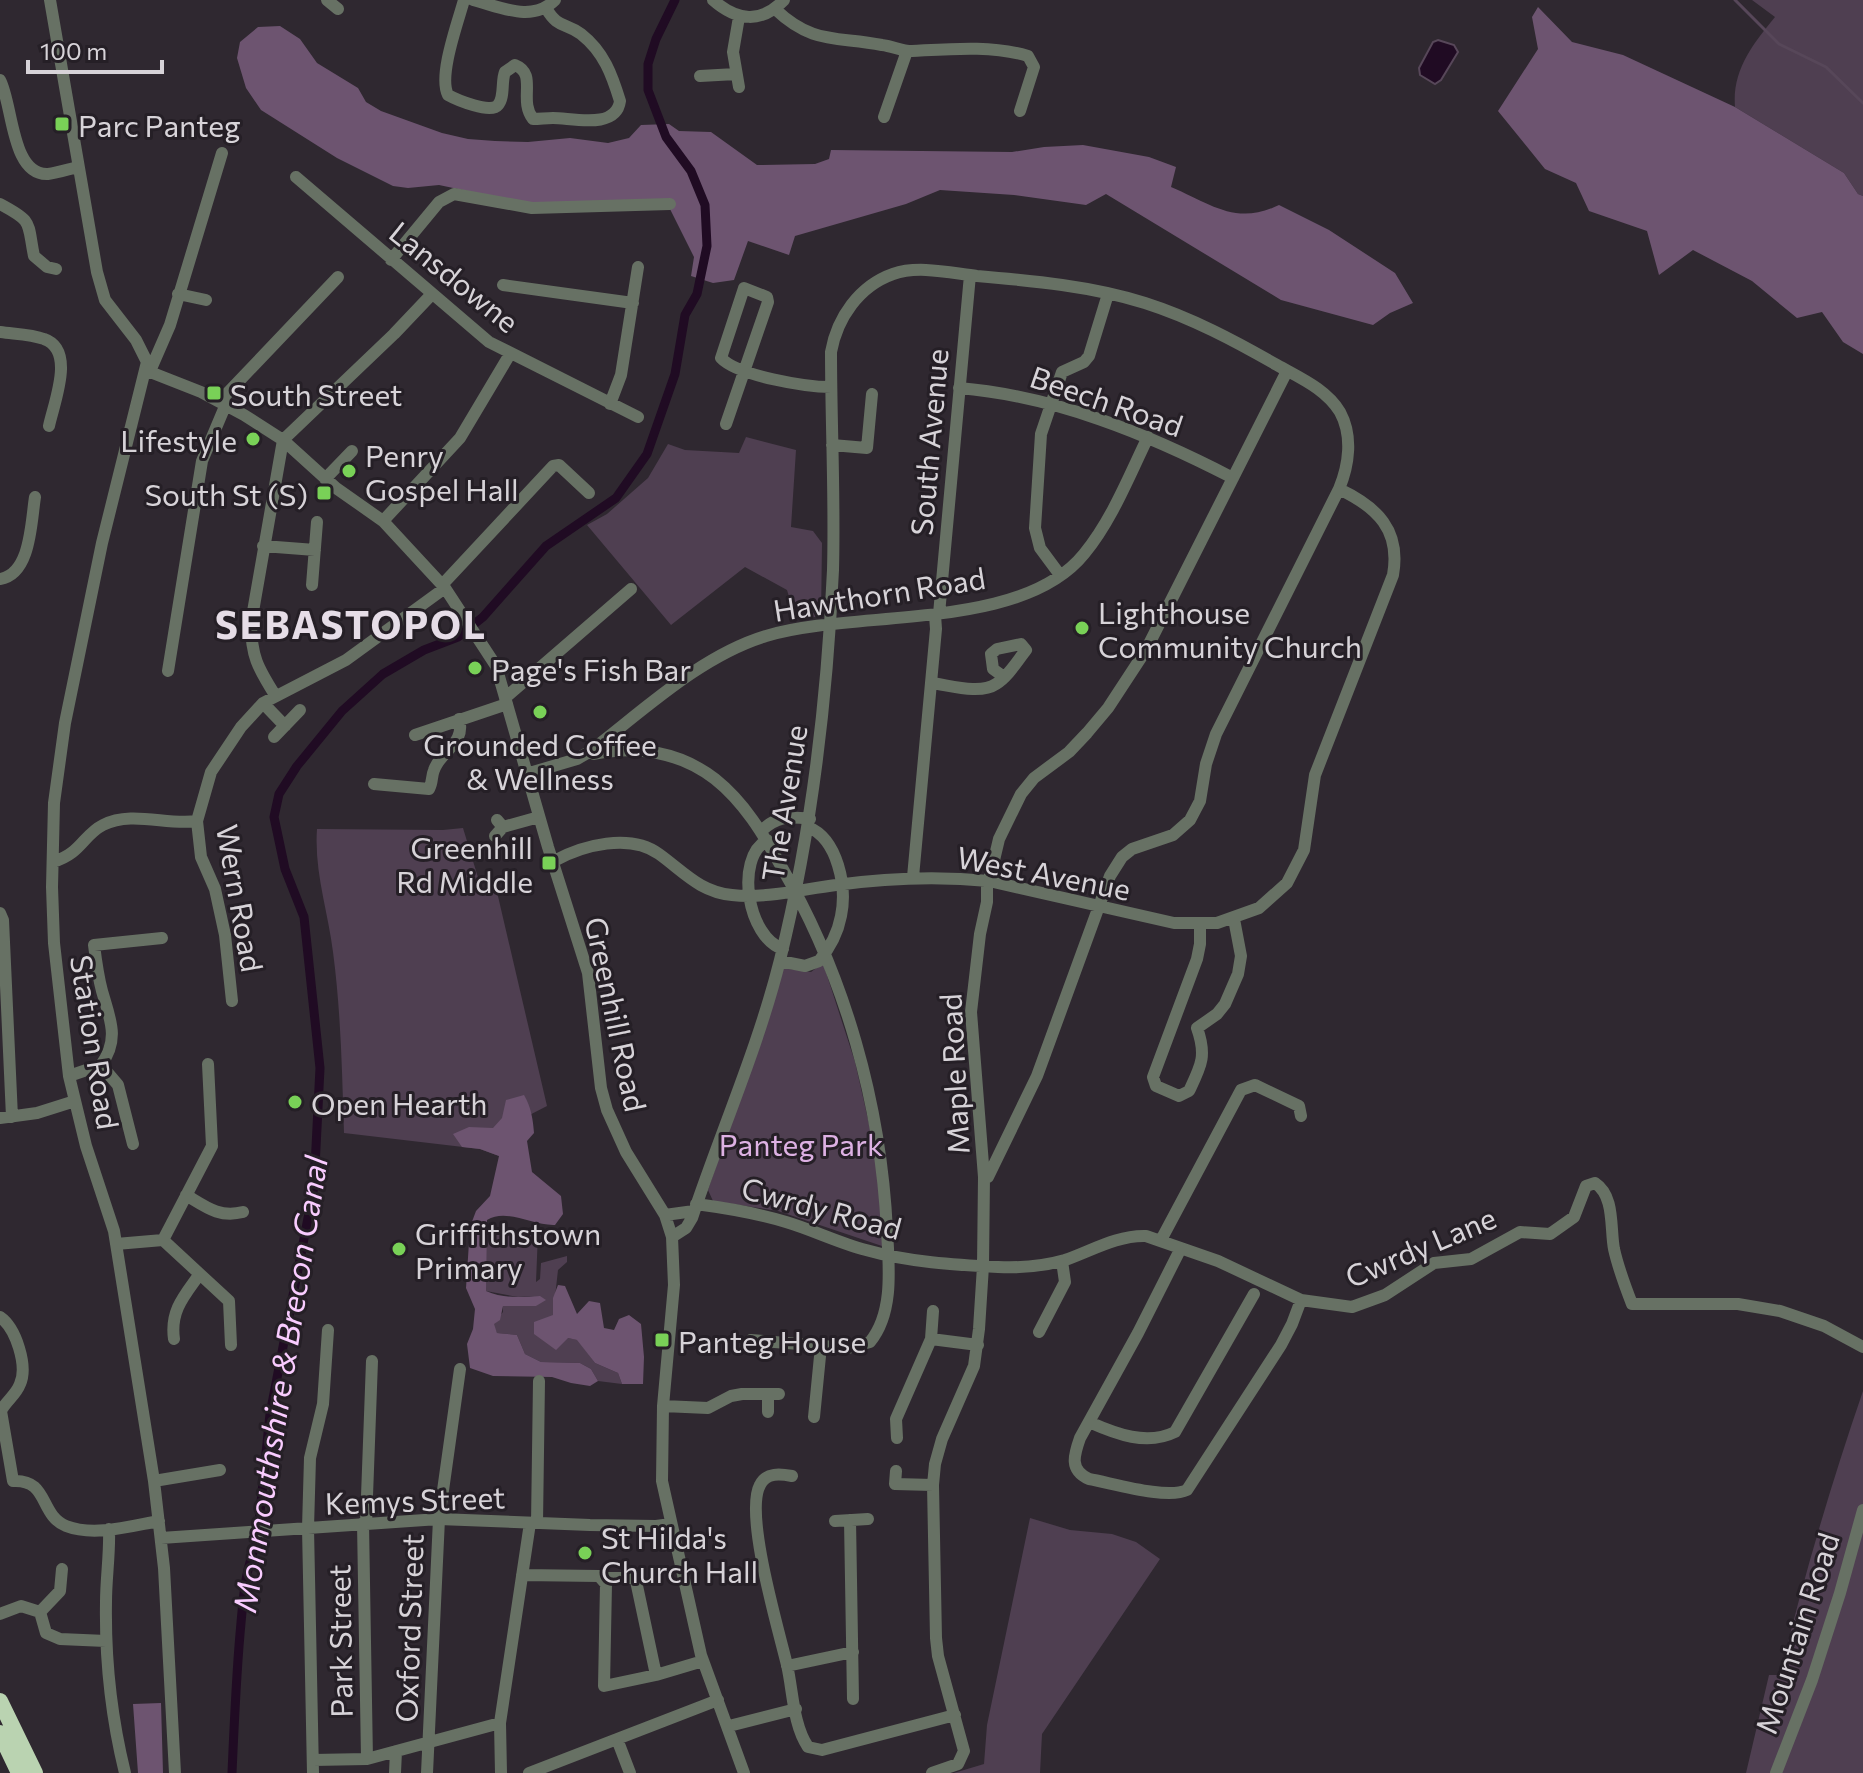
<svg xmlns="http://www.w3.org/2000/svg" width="1863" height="1773" viewBox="0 0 1863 1773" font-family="Commissioner,sans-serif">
  <rect width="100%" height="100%" fill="#2f2830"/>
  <path fill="#4f3f51" d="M1752,0H1863V196L1858,194L1844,173L1735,107C1732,70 1753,44 1775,17Z
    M746,437L796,450L791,527L813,531L822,543L821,616L796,620L787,590L745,567L671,625L587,525L607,514L648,478L668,444L685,450L739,453Z
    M463,828L483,894L497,892L547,1106L510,1125L499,1156L480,1149L344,1133C342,1072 341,1012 333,952C328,911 314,872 317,829L443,830Z
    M823,963L855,1062L875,1150L883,1234L882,1246L778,1211L713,1201L708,1190L783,968L811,972Z
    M486,1231L538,1233L536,1282L540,1279L541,1263L567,1256V1262L558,1270L553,1315L568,1338L578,1340L595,1363L618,1373L622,1384L598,1381L591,1369L580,1363L541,1362L525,1354L517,1335L497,1333L493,1324L503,1312V1306H536L540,1296L518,1297L486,1291Z
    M1863,1391V1773H1746L1769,1675H1780C1803,1579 1831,1484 1863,1391Z
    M1030,1518L1070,1530L1112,1534L1136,1542L1160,1559L1042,1734L1040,1773H954L984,1764L987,1725Z"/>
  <path fill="#6d5470" d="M1538,7L1572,42L1623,55L1735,107L1844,173L1858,194L1863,196V354L1843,342L1822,312L1797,318L1752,281L1693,250L1659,275L1647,231L1589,211L1576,183L1545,169L1498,111L1538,49L1532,17Z
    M280,26L300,39L317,63L358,88L366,102L381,111L442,133L468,139L495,141L528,142L570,138L608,143L629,138L641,125L669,124L679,131L711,132L757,165L815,164L829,159L831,150L1012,152L1044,147L1083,145L1149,157L1176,167L1171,187C1211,204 1236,226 1279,205L1329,230L1395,273L1413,303L1390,313L1373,325L1281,300L1106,194L1086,205L1014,195L940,190L906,204L795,236L789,255L748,241L734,280L713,283L691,276L694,257L670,209L533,205L439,185L408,188L393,186L337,158L261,110L246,88L237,58L240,42L258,27Z
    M524,1095C531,1107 533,1119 534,1133L527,1141L532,1172L561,1196L563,1214L555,1225C533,1226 507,1208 487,1220L486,1291C503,1299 522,1297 540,1296L546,1300L536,1306H503L500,1320L494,1324L497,1333L517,1335L525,1354L541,1362L580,1363L591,1369L598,1381L590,1386L571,1383L552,1377L493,1376L470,1368L467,1344L473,1329L475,1309L466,1288L470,1227L476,1211L490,1196L499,1156L480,1149L462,1147L453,1134L469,1127L493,1128L502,1118L506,1100Z
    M558,1285L565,1286L577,1314L589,1301L600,1303L604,1328L614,1330L619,1319L629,1315L641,1324L644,1357L643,1384H622L618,1373L595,1363L577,1340L568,1338L556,1350L534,1334V1322L553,1315V1298Z
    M161,1703L163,1773H138L133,1704Z"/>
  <path fill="#200b23" stroke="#574759" stroke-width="2" d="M1438,40L1454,45L1458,52L1441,80L1435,84L1420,75L1419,68L1433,42Z"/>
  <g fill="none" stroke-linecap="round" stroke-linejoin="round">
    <path stroke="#574759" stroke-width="3" d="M1735,0L1779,44L1826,67L1863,103"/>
    <path stroke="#200b23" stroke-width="9" d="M232,1773C234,1727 236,1680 240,1634C243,1602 244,1572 257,1542L270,1414L314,1187L320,1068L304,917L285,869L274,817L279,794L297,766L342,711L383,674L424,650L458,637L483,617L546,546L616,498L647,454L675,374L685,315L697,294L707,246L705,205L691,171L666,137L648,90V64L656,39L675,0"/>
    <path stroke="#677164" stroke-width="12" d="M50,0L97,272L105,300L136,340L147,362L102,543L65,723L54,803L52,887L54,943L69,1076L86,1146L114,1231L154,1481L164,1568L175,1773
      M327,0L338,9
      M464,0C458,22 438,76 448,95C457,100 491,114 498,105C505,97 501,81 505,72L515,65C538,74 518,100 533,119C540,119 546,118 553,118C572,118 616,130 620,101C612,75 604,52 581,34C565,22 558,29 546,8
      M473,0C501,7 532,23 555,0
      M713,0C737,21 761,24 784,0
      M775,9C813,45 836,36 882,45C892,46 902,51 912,51C950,49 992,45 1028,56L1034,67L1020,111
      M700,76L736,74
      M0,80C13,104 11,176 48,174C58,173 69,169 78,167
      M739,87L733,52L739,17
      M884,117L907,51
      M296,177L489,342L638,417
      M0,204C34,222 27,222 34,256L47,267L56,269
      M391,260L439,202L454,194L532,208L670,204
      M503,285L633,303
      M178,294L206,300
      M0,332C14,334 31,334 44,339C76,350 54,402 49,426
      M145,370L201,392L244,415L283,440L336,488L383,521L445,588L496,666L548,847L588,973L601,1088L607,1110L626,1152L665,1215L672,1237L674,1285L663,1406L662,1481L701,1655L744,1773
      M150,371L170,325L222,153
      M959,388C1055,396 1148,434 1233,478
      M220,401L338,277
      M610,404L621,375L638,267
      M726,424L768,302L767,297L744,288L721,358C738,376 806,387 831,387
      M832,445L867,448L872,394
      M325,479L352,451
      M383,521L460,438L510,354
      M263,546L315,550
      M1060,575L1040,548L1035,528L1041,434L1062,372L1084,362L1089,356L1108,294
      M0,579C31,574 31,522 35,497
      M312,585L317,522
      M442,585L553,466L559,465L589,493
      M939,614L970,275
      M168,671L202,461L226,404
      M931,683C949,685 980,695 996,684C1008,677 1018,660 1026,650L1021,644L997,649L991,654L993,669L1004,677
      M275,695C258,668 251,656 251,623L283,440L394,334L432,294
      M505,698L631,589
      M263,703L285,726
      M415,735L507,704
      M274,737L300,710
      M589,752L594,754C637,745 680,752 715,779C744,802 763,834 781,866C845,976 881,1104 887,1231C889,1267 894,1313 870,1342L848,1348L751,1340
      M526,774L577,759L589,752C643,711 700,656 766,636C855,609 1021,632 1084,554C1112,520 1129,476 1148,437
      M374,784L429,789C433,782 431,777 434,770C441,750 466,744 459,719
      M503,827L539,817
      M761,831C777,816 788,816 810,819
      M495,836L503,827L497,820
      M767,840C734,859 748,938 783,949
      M554,861C583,845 630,833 659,854C684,872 700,892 732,895C766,899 803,889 836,885C887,878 938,876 989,881L1174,923H1217L1259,908L1287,883L1304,850L1315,775L1393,575C1401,530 1377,507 1339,489
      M53,862C82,853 83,835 103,825C132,810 168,826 197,821
      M913,877L936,629L935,615
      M989,881L999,839L1021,794L1034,778L1069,752L1087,733L1108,708L1146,650L1287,371
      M0,913L3,920L12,1117
      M1200,924V944L1197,959L1153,1077L1156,1086L1179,1096L1189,1091C1201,1066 1207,1056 1197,1028L1217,1014L1225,1004L1238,974L1241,956L1234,919
      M780,961L805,966L819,961C829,949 838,932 841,916C847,887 838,839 808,827
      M232,1001L225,935L215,889L201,857L197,821L211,772L241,727L263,703L346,660L445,588
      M101,1065L118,1085L133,1144
      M69,1076L101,1065C120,1039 110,1019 102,991C98,976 96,961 94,945L162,938
      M0,1118L37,1113L75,1101
      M186,1195C206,1207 219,1218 243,1212
      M696,1204C726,1208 757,1213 786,1222C813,1230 839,1243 866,1250C908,1262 955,1265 998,1267C1020,1268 1044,1266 1065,1260C1091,1251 1117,1235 1146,1236L1218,1261L1301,1300L1352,1307L1385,1295L1434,1263L1471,1259L1520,1232L1550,1234L1574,1217L1586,1186L1595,1183C1615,1196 1610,1228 1614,1249C1618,1267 1625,1286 1632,1304H1738L1780,1311L1824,1326L1863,1347
      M665,1215L694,1211
      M672,1237L686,1228L692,1218C721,1131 758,1048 780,960C812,831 827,702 833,570C835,497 831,424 831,352C837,318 859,286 893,274C918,265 951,273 977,276C1034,281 1091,286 1145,303C1192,318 1235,341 1277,365C1300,378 1326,389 1340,412C1353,436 1349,465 1339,489L1216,734L1206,764L1200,801L1190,820L1173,835L1132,849L1122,857L1110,876L1037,1076L988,1177H984
      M163,1240L229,1301L231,1345
      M1161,1240L1241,1090L1255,1085L1299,1106L1301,1116
      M116,1244L163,1240L212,1146L208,1064
      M1181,1248L1138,1333L1080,1438C1074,1455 1069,1470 1089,1479C1112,1483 1167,1500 1187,1490L1281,1345L1292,1324L1301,1300
      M0,1317C16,1328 28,1366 20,1384C16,1395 6,1401 1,1411L13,1481C49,1479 39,1515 66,1526C94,1537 131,1526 159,1521
      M1039,1332L1065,1282L1062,1261
      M174,1339C170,1311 184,1296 199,1275
      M931,1339L978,1345
      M663,1406L708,1408L731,1396L742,1394H779
      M768,1412V1395
      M814,1417L821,1346
      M1089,1422C1116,1434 1147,1446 1175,1432L1254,1294
      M897,1438L896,1419L931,1339L933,1311
      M896,1471L895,1484L933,1485
      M792,1476C781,1474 766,1472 760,1485C744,1514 779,1631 787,1665C793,1691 793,1725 808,1747L822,1750L955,1715
      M154,1481L220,1470
      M850,1520L853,1699
      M835,1521L868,1519
      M363,1523L367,1759
      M366,1523L372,1361
      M537,1523L539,1381
      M109,1529C110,1553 106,1578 106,1602C105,1661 111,1716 125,1773
      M161,1538L439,1519L590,1525L656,1526L671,1524
      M62,1569L60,1591L40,1612L46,1633L60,1639L106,1641
      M522,1575L599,1576L606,1584L604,1686L656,1675
      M603,1578H632L636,1581L656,1675L703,1661
      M0,1614L21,1606L40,1612
      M787,1666L853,1652
      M729,1726L796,1709
      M617,1739L630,1773
      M313,1760L367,1759L500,1723
      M313,1773L308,1528L310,1458L323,1404L328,1330
      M395,1773L396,1751
      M427,1773L439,1519L460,1369
      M501,1773L500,1723L530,1523
      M529,1773L718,1700
      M932,1773L958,1764L964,1751L938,1656L936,1638L933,1485L935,1464L942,1439L974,1366L979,1329L983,1266L984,1177L971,1012L980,934L987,902V881
      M1776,1773L1812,1680L1840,1593L1863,1510"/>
    <path stroke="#bad3b1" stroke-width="16" d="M0,1701L35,1773
      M0,1733L19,1773"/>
  </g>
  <g fill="#79d157" stroke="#251f26" stroke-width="3">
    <rect x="54" y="116" width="16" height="16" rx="4"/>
    <rect x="206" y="385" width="16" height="16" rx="4"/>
    <circle cx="253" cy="439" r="8"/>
    <circle cx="349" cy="471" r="8"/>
    <rect x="316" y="485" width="16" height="16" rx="4"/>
    <circle cx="1082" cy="628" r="8"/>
    <circle cx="475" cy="668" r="8"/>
    <circle cx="540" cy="712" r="8"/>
    <rect x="541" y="855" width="16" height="16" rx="4"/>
    <circle cx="295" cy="1102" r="8"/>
    <circle cx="399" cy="1249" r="8"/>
    <rect x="654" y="1332" width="16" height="16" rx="4"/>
    <circle cx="585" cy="1553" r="8"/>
  </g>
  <g text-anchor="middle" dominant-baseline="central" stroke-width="6" stroke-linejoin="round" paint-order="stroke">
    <g font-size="30" fill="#d7d3d8" stroke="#251f26" text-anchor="start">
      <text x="78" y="124">Parc Panteg</text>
      <text x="230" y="393">South Street</text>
      <text x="237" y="439" text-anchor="end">Lifestyle</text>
      <text x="365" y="454">Penry<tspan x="365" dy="34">Gospel Hall</tspan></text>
      <text x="308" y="493" text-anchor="end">South St (S)</text>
      <text x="1098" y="611">Lighthouse<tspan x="1098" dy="34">Community Church</tspan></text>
      <text x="491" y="668">Page's Fish Bar</text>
      <text x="540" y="743" text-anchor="middle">Grounded Coffee<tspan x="540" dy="34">&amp; Wellness</tspan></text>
      <text x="533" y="846" text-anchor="end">Greenhill<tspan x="533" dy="34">Rd Middle</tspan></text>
      <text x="311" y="1102">Open Hearth</text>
      <text x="415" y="1232">Griffithstown<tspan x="415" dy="34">Primary</tspan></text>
      <text x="678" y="1340">Panteg House</text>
      <text x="601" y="1536">St Hilda's<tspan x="601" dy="34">Church Hall</tspan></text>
    </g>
    <g font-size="30" fill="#d7d3d8" stroke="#251f26">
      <text transform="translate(455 276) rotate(39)">Lansdowne</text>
      <text transform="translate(1107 400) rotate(19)">Beech Road</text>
      <text transform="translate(928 442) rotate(-85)">South Avenue</text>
      <text transform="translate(879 593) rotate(-9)">Hawthorn Road</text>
      <text transform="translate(783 803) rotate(-81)">The Avenue</text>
      <text transform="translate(1044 872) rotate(11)">West Avenue</text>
      <text transform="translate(241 898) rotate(80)">Wern Road</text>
      <text transform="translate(617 1014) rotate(78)">Greenhill Road</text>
      <text transform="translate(96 1042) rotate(81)">Station Road</text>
      <text transform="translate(953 1074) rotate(-93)">Maple Road</text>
      <text transform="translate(822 1207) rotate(15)">Cwrdy Road</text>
      <text transform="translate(1420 1246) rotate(-23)">Cwrdy Lane</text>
      <text transform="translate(415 1499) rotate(-2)">Kemys Street</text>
      <text transform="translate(408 1628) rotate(-88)">Oxford Street</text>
      <text transform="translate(1796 1633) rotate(-72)">Mountain Road</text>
      <text transform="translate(339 1641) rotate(-91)">Park Street</text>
    </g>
    <g font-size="30" fill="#ddb1e3" stroke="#251f26">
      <text x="801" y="1143">Panteg Park</text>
    </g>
    <g font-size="32" font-style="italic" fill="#f9ccff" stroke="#251f26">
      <text transform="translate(279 1384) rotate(-81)">Monmouthshire &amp; Brecon Canal</text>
    </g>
    <g font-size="38" font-weight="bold" letter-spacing="2" fill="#e6dde7" stroke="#251f26">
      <text x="351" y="623">SEBASTOPOL</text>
    </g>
  </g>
  <path d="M28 60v12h134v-12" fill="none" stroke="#d7d3d8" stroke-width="4"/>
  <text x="40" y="60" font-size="24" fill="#d7d3d8" stroke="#251f26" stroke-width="6" paint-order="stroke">100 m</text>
</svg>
